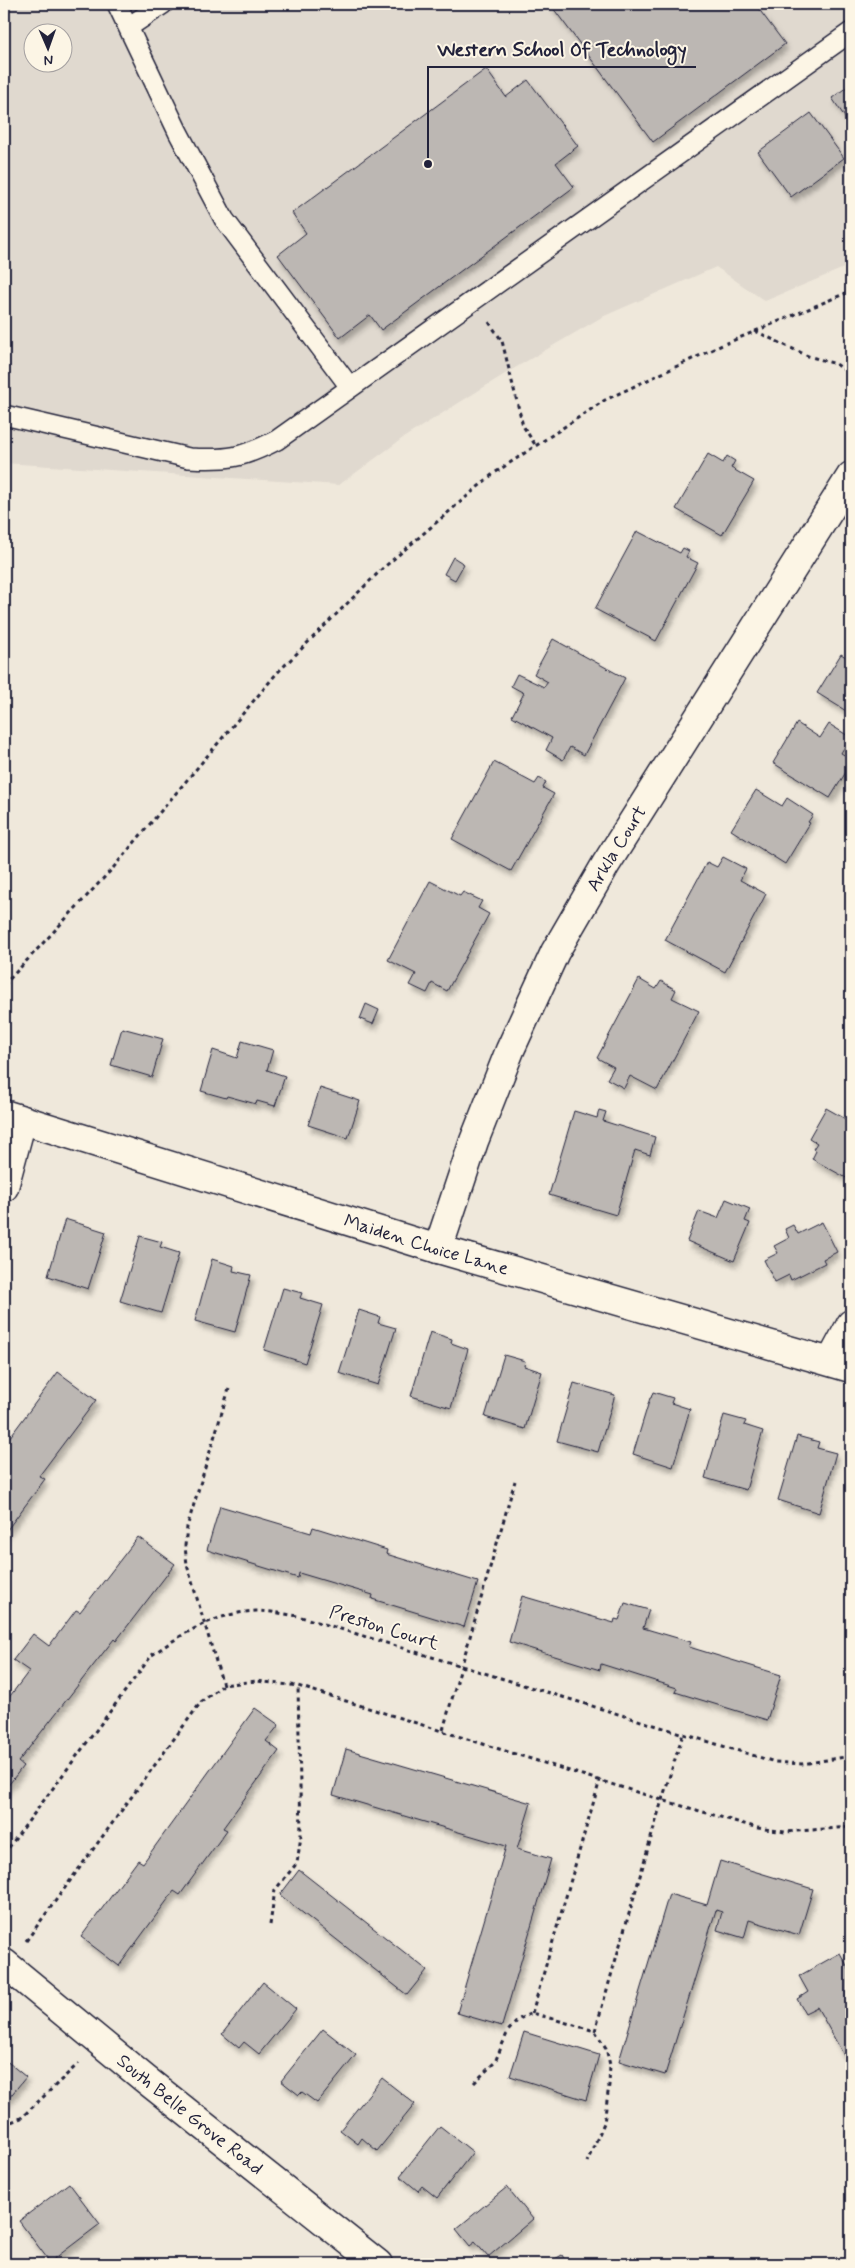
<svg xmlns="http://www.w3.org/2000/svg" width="855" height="2268" viewBox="0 0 855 2268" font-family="Mynerve,sans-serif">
  <defs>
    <filter id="shadow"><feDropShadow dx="3" dy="5.5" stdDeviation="2.5" flood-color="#0004"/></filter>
  </defs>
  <rect width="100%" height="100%" fill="#efe8db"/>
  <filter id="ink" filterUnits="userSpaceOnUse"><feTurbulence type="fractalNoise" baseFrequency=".02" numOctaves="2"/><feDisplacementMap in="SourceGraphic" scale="10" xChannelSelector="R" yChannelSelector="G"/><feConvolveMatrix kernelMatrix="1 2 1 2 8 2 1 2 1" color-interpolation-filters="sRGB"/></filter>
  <g filter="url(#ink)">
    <path fill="#e0d9cf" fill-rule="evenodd" d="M4,4H851V265L765,301L716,267L602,317L508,372L403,438L339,485L4,463ZM32,32H62V62H32Z"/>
    <path fill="#bcb7b3" stroke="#22223b" filter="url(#shadow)" d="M550,4H755L785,44L653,142Z
      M486,69L506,97L528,80L578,146L556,163L574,187L381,330L370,315L340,338L278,255L306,233L292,213Z
      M851,84V126L832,98Z
      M811,113L844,158L791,197L758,152Z
      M708,454L723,463L727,456L735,461L731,468L754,481L722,535L676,509Z
      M637,531L680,553L683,548L689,551L686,557L698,563L656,641L595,609Z
      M453,557L464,564L455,580L444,574Z
      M553,639L625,678L584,755L570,747L563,760L546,750L552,738L512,716L524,693L511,686L517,674L544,687L548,682L534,674Z
      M841,654L851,660V714L817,693Z
      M797,723L820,738L829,724L850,737L841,753L851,759V764L830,798L773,763Z
      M494,762L535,784L539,778L546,782L543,788L554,794L511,871L452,839Z
      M756,790L782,806L787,798L813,815L808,822L810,823L785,864L731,830Z
      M723,857L746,869L740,880L766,894L725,972L665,940L707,862L717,867Z
      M430,881L460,896L463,892L482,901L478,908L489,914L447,991L432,983L427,993L410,985L416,974L388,960Z
      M639,979L656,989L661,981L676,990L672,998L699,1011L657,1090L630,1076L624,1088L607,1079L614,1067L597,1058Z
      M366,1004L379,1010L373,1024L360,1019Z
      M122,1028L163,1039L152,1077L111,1065Z
      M242,1041L273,1050L267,1070L285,1076L275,1106L257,1101L256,1104L227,1096L226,1098L201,1091L213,1050L237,1058Z
      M320,1088L360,1101L348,1138L308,1125Z
      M826,1108L851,1122V1177L850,1180L812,1159L816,1151L813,1149L817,1143L809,1138Z
      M599,1110L606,1112L603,1121L655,1137L650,1155L635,1150L616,1215L549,1195L574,1111L597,1118Z
      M726,1199L750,1209L745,1221L750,1223L734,1261L687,1241L699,1211L718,1218Z
      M65,1219L106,1232L88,1289L48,1276Z
      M822,1222L837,1252L823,1259L825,1263L791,1280L789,1275L775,1282L764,1260L778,1253L774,1246L789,1238L785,1229L793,1225L798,1234Z
      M140,1236L162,1242L160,1247L179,1253L161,1313L120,1301Z
      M212,1259L234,1266L233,1271L251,1275L235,1332L195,1321Z
      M283,1288L302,1293L300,1298L323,1305L305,1363L264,1350Z
      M359,1310L380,1317L378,1323L396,1328L378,1385L339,1373Z
      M430,1332L452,1339L451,1343L468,1349L451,1408L411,1396Z
      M504,1355L525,1361L524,1366L542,1372L525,1429L485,1417Z
      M58,1372L96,1400L39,1476L45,1479L4,1534V1445Z
      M574,1383L615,1395L598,1452L557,1441Z
      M653,1392L673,1398L671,1403L690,1409L673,1467L633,1454L650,1398H651Z
      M724,1415L746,1421L744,1425L763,1431L746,1490L705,1478Z
      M797,1436L819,1442L817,1448L836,1453L819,1513L778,1500Z
      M220,1506L311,1533L313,1527L387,1550L386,1554L478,1582L464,1627L372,1599L373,1595L299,1573L298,1578L207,1550Z
      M138,1537L175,1564L116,1641L114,1639L18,1762L23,1766L4,1791V1704L29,1671L13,1660L33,1634L49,1646L76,1610L80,1612Z
      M522,1596L614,1623L615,1619L619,1620L625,1603L649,1610L643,1628L691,1642L689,1647L781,1675L767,1720L675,1692L677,1688L601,1664L600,1670L509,1642Z
      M255,1708L279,1725L266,1741L279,1751L223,1828L227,1830L180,1895L174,1891L119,1966L81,1937L138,1860L143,1863Z
      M346,1749L531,1803L517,1849L551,1859L502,2026L457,2013L506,1846L333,1795Z
      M720,1861L813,1889L799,1935L749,1920L744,1938L717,1930L722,1912L716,1910L665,2075L619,2061L669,1894L707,1905Z
      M299,1870L427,1970L407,1995L280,1895Z
      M840,1953L851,1973V2058L847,2061L817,2007L805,2013L797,1999L808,1992L799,1976Z
      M263,1982L296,2009L259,2054L244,2042L239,2048L222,2034Z
      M323,2029L356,2055L317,2103L302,2092L299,2095L281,2081Z
      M524,2032L599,2055L586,2100L510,2076Z
      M4,2059L26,2077L4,2104Z
      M382,2078L415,2104L377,2151L362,2138L358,2144L340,2130Z
      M440,2126L473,2152L437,2198L422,2186L418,2191L400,2176Z
      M69,2183L100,2224L50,2262L19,2221Z
      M507,2187L533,2219L488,2257L475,2242L470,2246L456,2229Z
      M562,2255L567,2264H546Z"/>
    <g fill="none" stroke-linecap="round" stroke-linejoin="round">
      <defs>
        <path id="service" d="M117,4L178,132L224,219L350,387
          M130,26L163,4
          M4,415L189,458C229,460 242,458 277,440L851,32"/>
        <g id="minor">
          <path d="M4,1187L22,1120"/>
          <path id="s1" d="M438,1249L474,1141L510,1050L555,952L606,864L851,476"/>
          <path d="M831,1361L851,1324"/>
          <path id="s2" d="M4,1963L145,2079L378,2264"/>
        </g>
        <g id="secondary">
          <path id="s3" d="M4,1114L438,1249L851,1368"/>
        </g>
      </defs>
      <use href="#service" stroke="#22223b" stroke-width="22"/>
      <use href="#minor" stroke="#22223b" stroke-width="31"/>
      <use href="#secondary" stroke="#22223b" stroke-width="31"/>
      <path stroke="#22223b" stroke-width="3" stroke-dasharray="4 4" stroke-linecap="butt" d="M489,322L502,341L523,426L536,446
        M755,331L808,356L836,364L851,375
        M4,985L113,868L277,673L382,569L493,474L605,400L720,346L851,291
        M223,1685L187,1565L185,1546L187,1527L229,1389
        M443,1730L515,1481
        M4,1854L152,1655C183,1633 216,1613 256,1611C269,1611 284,1614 298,1616L775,1762L802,1764L851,1756
        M270,1925L275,1890L297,1863L301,1836L298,1686
        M26,1941L201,1702L223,1685L256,1681L298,1686L662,1800L758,1828L785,1832L851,1827
        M532,2013L600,1780
        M595,2031L662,1800L683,1734
        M474,2083L495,2062L508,2031L519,2019L532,2013L595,2031L606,2048L610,2065L609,2085L604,2123L587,2162
        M4,2125L21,2118L79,2063"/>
      <use href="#service" stroke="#fcf5e5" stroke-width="19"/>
      <use href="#minor" stroke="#fcf5e5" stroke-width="28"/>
      <use href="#secondary" stroke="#fcf5e5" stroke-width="28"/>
    </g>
  </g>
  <g text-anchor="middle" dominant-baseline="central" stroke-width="4" stroke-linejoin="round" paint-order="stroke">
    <g font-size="19" fill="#22223b" stroke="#fcf5e5">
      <text stroke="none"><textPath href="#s1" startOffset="440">Arkla Court</textPath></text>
      <text stroke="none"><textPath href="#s3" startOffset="442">Maiden Choice Lane</textPath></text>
      <text transform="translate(384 1628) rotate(17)">Preston Court</text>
      <text stroke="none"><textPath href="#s2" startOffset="240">South Belle Grove Road</textPath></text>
    </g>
  </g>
  <path fill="none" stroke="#22223b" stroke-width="2" d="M428 164L428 67H696"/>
  <circle fill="#22223b" stroke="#fcf5e5" stroke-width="2" cx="428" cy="164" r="5"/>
  <g font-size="20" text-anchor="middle" font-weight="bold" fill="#22223b" stroke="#fcf5e5" stroke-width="4" stroke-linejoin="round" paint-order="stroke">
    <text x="562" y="56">Western School Of Technology</text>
  </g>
  <rect width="855" height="2268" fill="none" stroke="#fcf5e5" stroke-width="20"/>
  <rect x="10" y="10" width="835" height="2248" fill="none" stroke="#22223b" stroke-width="2" filter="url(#ink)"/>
  <g transform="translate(48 48) rotate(178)"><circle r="24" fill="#fcf5e5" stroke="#a5a1a1"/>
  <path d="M0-4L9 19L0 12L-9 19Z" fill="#22223b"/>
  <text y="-8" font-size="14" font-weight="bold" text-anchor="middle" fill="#22223b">N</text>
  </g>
</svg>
